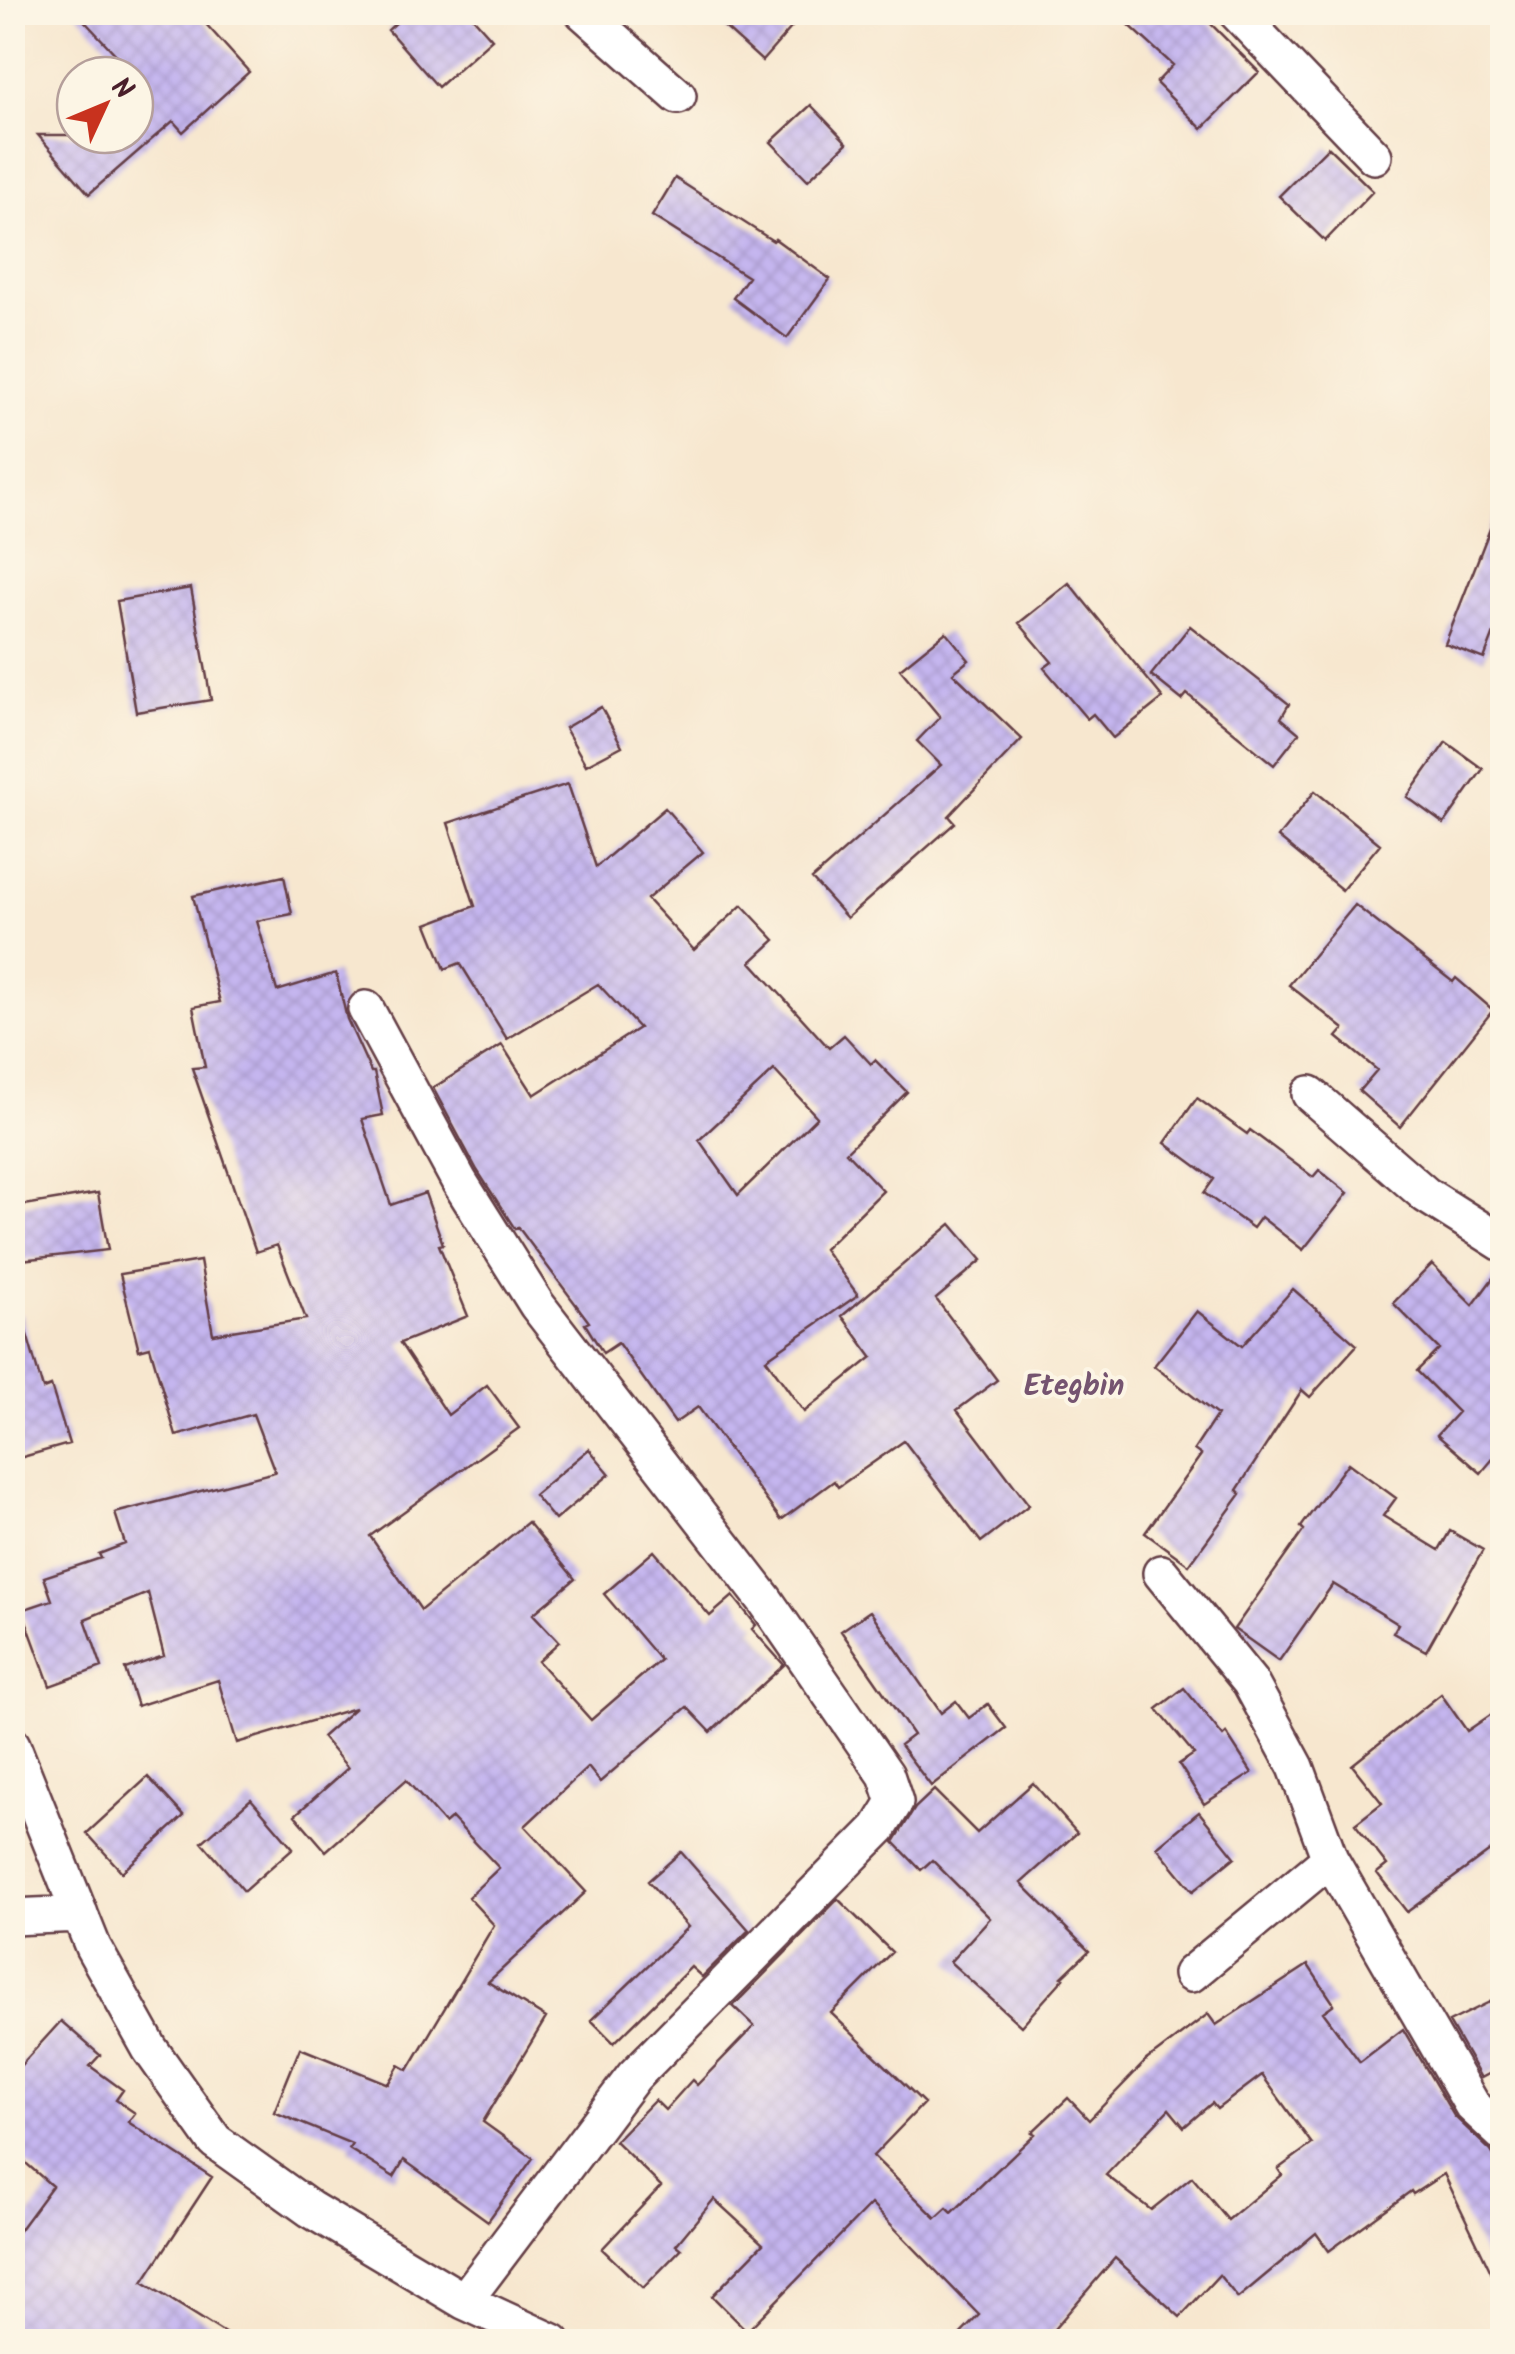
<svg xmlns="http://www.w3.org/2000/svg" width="1515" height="2354" viewBox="0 0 1515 2354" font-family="Kalam,sans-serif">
  <defs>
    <pattern id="building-cross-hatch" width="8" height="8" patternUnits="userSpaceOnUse" patternTransform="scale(2.5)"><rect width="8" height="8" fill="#c5b6ef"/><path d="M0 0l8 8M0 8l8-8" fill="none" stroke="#ab9ccd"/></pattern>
  </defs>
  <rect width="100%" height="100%" fill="#fcf5e5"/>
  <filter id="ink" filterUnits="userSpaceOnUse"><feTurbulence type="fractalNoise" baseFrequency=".01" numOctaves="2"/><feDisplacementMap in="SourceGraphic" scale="20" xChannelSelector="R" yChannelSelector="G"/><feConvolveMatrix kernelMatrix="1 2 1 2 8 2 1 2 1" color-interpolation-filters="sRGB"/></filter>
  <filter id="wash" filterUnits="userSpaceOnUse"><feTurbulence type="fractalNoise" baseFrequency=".0048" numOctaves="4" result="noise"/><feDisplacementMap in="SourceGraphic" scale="40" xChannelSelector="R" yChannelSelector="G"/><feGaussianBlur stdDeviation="2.25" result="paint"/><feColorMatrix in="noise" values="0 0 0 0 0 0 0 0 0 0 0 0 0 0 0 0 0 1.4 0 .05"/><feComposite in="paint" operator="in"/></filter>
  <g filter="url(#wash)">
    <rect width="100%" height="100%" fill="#f7e7cf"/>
    <g id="blocks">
      <path fill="url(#building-cross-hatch)" fill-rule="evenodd" d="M76,12H195L249,72L183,132L173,121L89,194L38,135H135V75Z
        M408,12H468L492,39L438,87L388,30Z
        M708,12H805L762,61Z
        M1115,12H1199L1259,72L1202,129L1156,83L1173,65Z
        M811,105L847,143L808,180L771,142Z
        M1328,147L1373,191L1325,241L1279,196Z
        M675,178L773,241L775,239L830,279L787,338L733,298L748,277L652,216Z
        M1500,503L1502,612L1484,659L1445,644Z
        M1069,583L1163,698L1113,738L1093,714L1087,719L1044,668L1052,662L1019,623Z
        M191,588L211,700L136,712L117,601Z
        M1190,626L1289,704L1281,718L1299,733L1274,765L1187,694L1182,700L1151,675Z
        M946,632L969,660L953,673L1022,739L949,816L955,823L847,918L812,879L941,765L917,741L940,717L900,669Z
        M601,707L622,746L586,765L565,728Z
        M1446,742L1483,769L1444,824L1407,797Z
        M568,784L596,867L665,808L703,852L647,899L694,950L742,905L775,940L751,962L829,1048L844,1035L871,1064L875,1060L907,1092L846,1152L883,1191L824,1249L858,1295L766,1359L804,1412L872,1357L842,1316L951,1224L982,1260L936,1299L997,1380L957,1410L1029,1505L981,1542L904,1441L838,1487L834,1481L781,1520L698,1407L675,1423L618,1343L603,1353L585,1324L589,1322L518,1227L515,1229L477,1170L433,1088L502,1045L534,1095L639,1028L598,984L507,1039L460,963L445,969L427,924L475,906L448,823ZM774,1070L817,1117L738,1195L699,1140Z
        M1315,791L1380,844L1342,890L1278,837Z
        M284,876L292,914L257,921L277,991L336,973L347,1019L371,1072H374L383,1115L362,1119L391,1205L425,1193L443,1244L439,1245L468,1316L400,1343L448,1415L487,1385L519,1428L370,1536L421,1610L528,1522L575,1579L533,1614L559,1642L538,1661L591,1720L660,1660L604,1594L654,1551L710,1616L733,1596L756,1625L752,1629L784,1665L711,1732L687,1707L600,1782L588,1767L525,1826L586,1892L488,1982L546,2018L483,2122L533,2158L488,2221L404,2160L394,2177L349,2149L352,2144L274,2112L300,2048L388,2084L399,2065L408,2070L494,1925L468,1897L499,1868L452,1818L445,1824L406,1780L326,1851L295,1815L348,1768L322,1737L355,1708L237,1743L218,1680L137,1706L125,1669L164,1656L148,1593L85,1619L102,1667L50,1686L22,1610L52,1600L44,1577L101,1558L99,1554L125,1544L115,1513L275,1472L253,1414L176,1436L150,1347L139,1350L120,1274L200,1261L213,1334L306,1319L277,1245L256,1252L192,1068L205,1067L193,1007L220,1002L193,896Z
        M1355,905L1453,982L1456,978L1493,1010L1400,1127L1359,1091L1377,1070L1337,1037L1344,1029L1289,985Z
        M1197,1098L1247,1134L1250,1130L1313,1177L1319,1170L1348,1193L1303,1250L1261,1217L1253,1228L1204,1193L1214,1179L1165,1143Z
        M98,1193L108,1250L12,1261V1207Z
        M1432,1264L1473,1305L1502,1266V1448L1481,1473L1437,1435L1458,1412L1417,1371L1439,1349L1393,1303Z
        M1293,1289L1357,1345L1310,1397L1302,1390L1237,1490L1241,1494L1189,1565L1145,1533L1201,1455L1194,1450L1217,1415L1154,1366L1197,1311L1242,1346Z
        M21,1314L43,1389L51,1386L69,1444L12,1460V1315Z
        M589,1449L610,1474L555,1520L534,1495Z
        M1348,1463L1396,1498L1383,1516L1439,1550L1450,1531L1483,1550L1426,1651L1393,1633L1398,1624L1333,1584L1279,1661L1234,1629L1304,1530L1301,1527Z
        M870,1611L941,1713L956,1701L969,1718L988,1704L1006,1728L931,1786L900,1745L913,1735L841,1631Z
        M1184,1688L1223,1736L1226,1733L1252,1773L1204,1804L1179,1764L1194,1754L1157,1709Z
        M1441,1694L1467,1731L1502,1707V1842L1407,1912L1377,1873L1387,1865L1355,1824L1382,1803L1352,1765Z
        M148,1777L184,1816L122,1872L87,1833Z
        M1033,1783L1077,1833L1021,1883L1089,1951L1062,1977L1064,1978L1021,2026L950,1962L990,1918L932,1860L921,1870L894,1842L915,1808L934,1790L977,1833Z
        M251,1799L293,1848L244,1891L202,1842Z
        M1199,1812L1235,1857L1193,1891L1157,1847Z
        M681,1852L749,1930L702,1977L691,1967L614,2043L591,2020L688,1927L648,1881Z
        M838,1899L892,1952L831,2013L924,2103L873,2156L936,2218L947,2208L952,2213L1035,2134L1032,2132L1068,2098L1089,2120L1146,2061L1208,2014L1216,2025L1308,1965L1334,2004L1323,2012L1360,2062L1403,2029L1454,2116L1491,2151L1502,2169V2295L1444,2174L1413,2194L1411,2191L1329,2251L1316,2233L1238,2298L1219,2275L1180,2317L1115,2258L1043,2342H953L979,2315L871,2204L747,2331L712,2296L763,2244L714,2199L676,2245L681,2249L643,2288L602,2249L661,2186L615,2141L655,2100L665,2110L692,2080L697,2085L754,2026L733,2006ZM1262,2075L1312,2144L1278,2169L1282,2175L1228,2220L1192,2177L1151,2210L1106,2175L1169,2109L1184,2127L1212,2103L1217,2109Z
        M1502,1996V2067L1481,2078L1449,2022Z
        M61,2021L100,2055L90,2066L123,2090L116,2100L135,2113L128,2122L212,2177L143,2282L239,2342H12V2240L52,2186L12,2151V2075Z"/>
    </g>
  </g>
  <g filter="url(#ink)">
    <use href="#blocks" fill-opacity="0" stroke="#643d44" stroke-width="2.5"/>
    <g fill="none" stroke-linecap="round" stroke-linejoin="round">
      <defs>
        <path id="minor" d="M583,12L678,96
          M1236,12L1374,156
          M366,1009L459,1181L537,1305L765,1600L886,1775L895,1802L879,1828L634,2076L464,2301
          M1310,1094L1426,1195L1502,1243
          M1161,1573L1250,1682L1296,1767L1330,1859L1472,2105L1502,2133
          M12,1745L93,1947L150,2049L215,2141L310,2209L464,2301L553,2342
          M12,1917L80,1914
          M1191,1974L1330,1859"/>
      </defs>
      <use href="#minor" stroke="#643d44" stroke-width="40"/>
      <use href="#minor" stroke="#fff" stroke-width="35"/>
    </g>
  </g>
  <g text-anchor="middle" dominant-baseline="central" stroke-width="8" stroke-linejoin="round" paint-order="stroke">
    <g font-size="30" font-weight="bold" fill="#755470" stroke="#fcf5e5">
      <text x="1074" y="1387">Etegbin</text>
    </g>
  </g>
  <rect width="1515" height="2354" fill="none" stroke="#fcf5e5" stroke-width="50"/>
  <g transform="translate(105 105) rotate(46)"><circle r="48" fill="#fcf5e5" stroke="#b59f9b" stroke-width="2.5"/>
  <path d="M0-8L18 38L0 25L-18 38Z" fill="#c8321e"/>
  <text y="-15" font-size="28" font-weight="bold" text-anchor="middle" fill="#4a1f2b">N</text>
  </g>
</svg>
